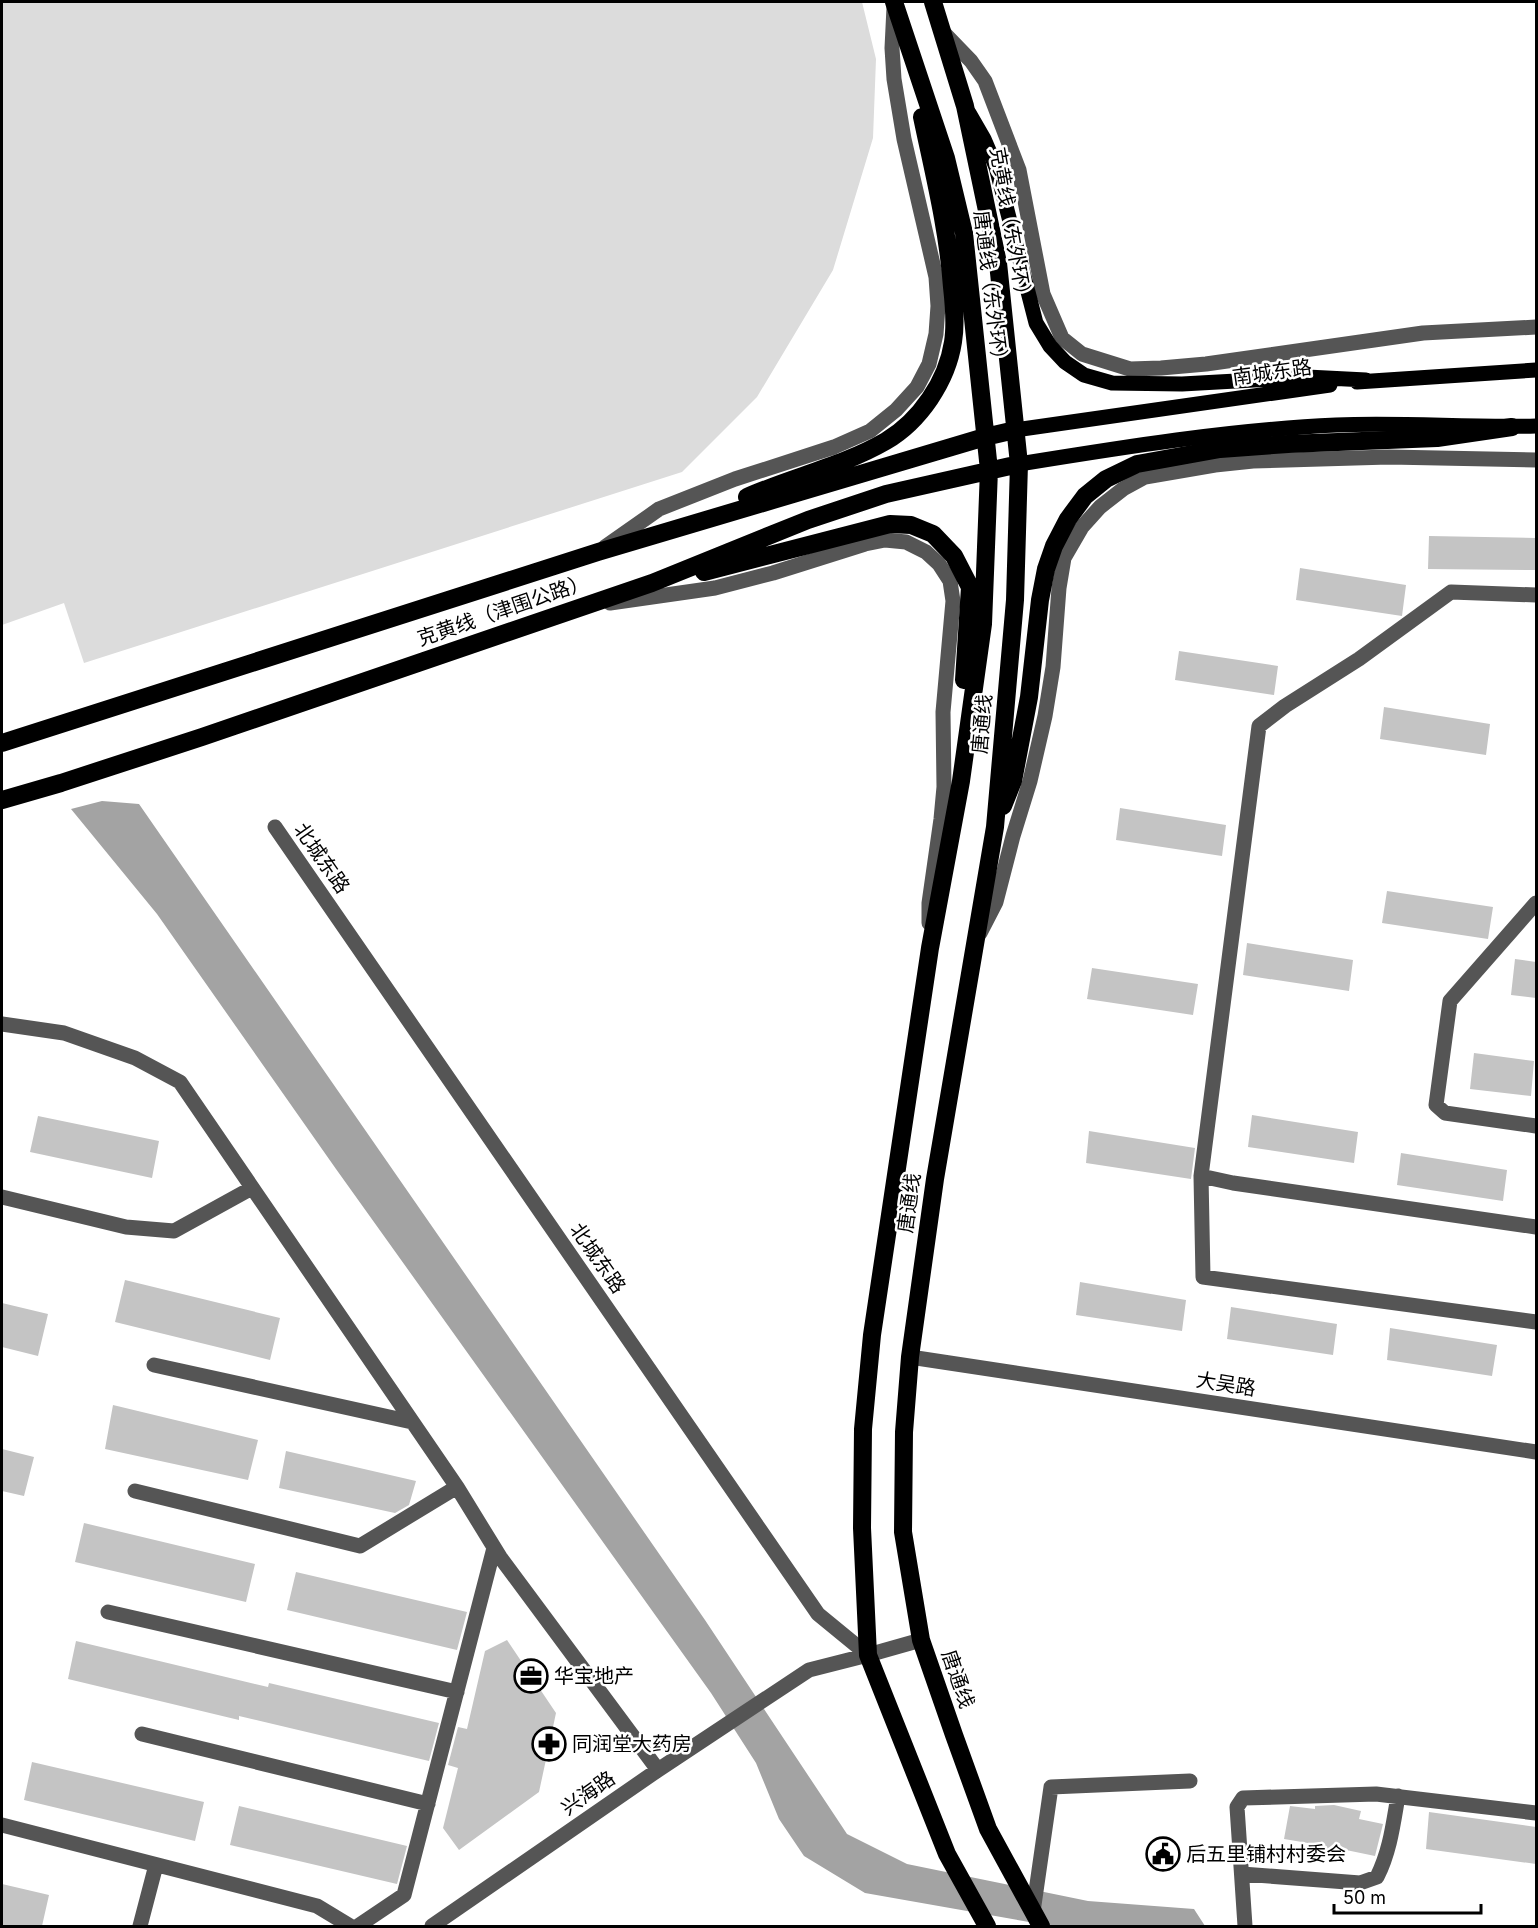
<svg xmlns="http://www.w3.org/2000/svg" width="1538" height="1928" viewBox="0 0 1538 1928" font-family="Inter,'Noto Sans SC',sans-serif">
  <rect width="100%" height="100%" fill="#fff"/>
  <path fill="#dcdcdc" d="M2,2H862L876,59L873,138L833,270L757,397L682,472L84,663L64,603L2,625Z"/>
  <path fill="#a3a3a3" d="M102,801L139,804L705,1620L847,1834L907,1864L1088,1901L1194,1909L1205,1926H1052L865,1893L804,1856L779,1819L756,1763L711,1693L336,1169L157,914L71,809Z"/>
  <path fill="#c4c4c4" d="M1429,536L1536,538V570L1428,569Z
    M1300,568L1406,585L1402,616L1296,600Z
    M1179,651L1278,666L1274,695L1175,680Z
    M1384,707L1490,724L1486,755L1380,739Z
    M1120,808L1226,825L1222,856L1116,840Z
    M1387,891L1493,907L1488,939L1382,923Z
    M1247,943L1353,960L1349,991L1243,975Z
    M1515,959L1536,962V998L1511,995Z
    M1092,968L1198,984L1193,1015L1087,999Z
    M1474,1053L1534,1061L1531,1096L1470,1089Z
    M1252,1115L1358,1132L1354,1163L1248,1147Z
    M38,1116L159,1141L152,1178L30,1152Z
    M1089,1131L1195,1148L1191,1179L1086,1163Z
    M1401,1153L1507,1170L1503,1201L1397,1185Z
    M125,1280L280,1318L270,1360L115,1322Z
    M1080,1282L1186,1300L1182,1331L1076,1315Z
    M2,1303L48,1314L38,1356L2,1347Z
    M1231,1307L1337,1324L1333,1355L1227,1339Z
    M1390,1328L1497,1345L1492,1376L1387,1360Z
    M113,1405L258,1440L248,1480L105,1449Z
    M2,1449L34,1457L24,1496L2,1491Z
    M286,1451L416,1481L409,1505L395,1513L279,1488Z
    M84,1523L255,1564L246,1602L75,1562Z
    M296,1572L467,1612L457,1650L287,1610Z
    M507,1640L556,1713L539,1792L459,1850L443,1828L458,1768L448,1765L458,1727L467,1729L485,1651Z
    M76,1641L268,1687L269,1683L439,1723L429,1761L239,1716V1720L68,1679Z
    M32,1762L204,1802L195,1841L24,1800Z
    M1334,1805L1361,1811L1359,1819L1383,1824L1375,1856L1346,1850L1345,1854L1313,1848L1314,1844L1284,1839L1290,1806L1315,1809V1806Z
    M239,1806L407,1846L397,1884L230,1845Z
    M1429,1812L1536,1827V1864L1426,1849Z
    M2,1884L49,1895L42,1926H2Z"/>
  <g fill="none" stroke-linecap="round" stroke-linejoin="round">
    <path stroke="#555" stroke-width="15" d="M943,32L971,61L985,81L1019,170L1043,294L1062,338L1082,354L1130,369L1161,368L1206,364L1423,333L1536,327
      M605,547L659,509L735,479L834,447L870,431L896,410L917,387L929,364L936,334L938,306L936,277L904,139L894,79L892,48L894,7
      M1536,595L1451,592L1359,659L1285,706L1259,726L1201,1176L1233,1183L1536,1227
      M610,603L715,588L773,573L865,544L885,540L906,542L926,552L939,564L950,581L953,601L943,712L944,787L941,819L929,903V923
      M275,827L818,1614L868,1655L921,1640
      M1536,903L1450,1001L1436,1105L1445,1113L1536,1126
      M980,933L996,902L1013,836L1030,781L1045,716L1053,667L1059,588L1064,558L1082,527L1100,507L1123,489L1145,477L1215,465L1253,461L1389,457L1536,460
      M2,1024L64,1033L135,1058L180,1082L457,1487L500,1557L658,1770
      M1201,1176L1203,1277L1536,1322
      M2,1197L126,1227L174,1231L252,1188
      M910,1357L1536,1452
      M154,1365L412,1422
      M135,1491L360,1546L457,1487
      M108,1612L457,1692
      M142,1734L428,1804
      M2,1825L317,1906L350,1926
      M1242,1874L1360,1883L1377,1877C1390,1851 1393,1825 1398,1796
      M1033,1912L1051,1787L1190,1781
      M140,1926L156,1865
      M358,1926L404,1895L494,1548
      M432,1926L658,1770L809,1670L868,1655
      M1245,1926L1237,1807L1243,1798L1376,1794L1536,1813"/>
    <path stroke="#000" stroke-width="15" d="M969,113L984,139L996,167L1036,323L1050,346L1065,362L1084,375L1112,383L1182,384L1307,377L1366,380
      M1357,382L1536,370
      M1015,430L1330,385
      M1019,464C1124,447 1229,430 1336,425C1403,422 1470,428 1536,426"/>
    <path stroke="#000" stroke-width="18" d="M894,2L946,158L964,233L989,470L983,624L961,781L930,948L872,1335L863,1429L862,1528L868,1655L947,1854L987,1926
      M933,2L965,106L998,263L1019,464L1015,600L995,827L935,1179L910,1357L904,1432L903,1532L921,1640L954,1735L988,1829L1041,1926
      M747,497C792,477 843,466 886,441C920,421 947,381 953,342C956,324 954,305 952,287C948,230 934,174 922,117
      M704,572L890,524L911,525L933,534L954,556L970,587L964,680
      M2,743L598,552L985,437L1015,430
      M2,800L61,783L202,737L652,583L808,520L886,494L1019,464
      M1003,806L1013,781L1029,697L1040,600L1046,569L1054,546L1068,519L1085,496L1106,479L1137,464L1220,449L1288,444L1437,438L1512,427"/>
  </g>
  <defs>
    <symbol id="office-ring" viewBox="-11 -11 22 22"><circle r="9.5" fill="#fff" stroke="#000" stroke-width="1.5"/><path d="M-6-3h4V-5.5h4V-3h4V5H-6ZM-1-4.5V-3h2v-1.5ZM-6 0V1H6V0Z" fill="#000"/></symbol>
    <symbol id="pharmacy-ring" viewBox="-11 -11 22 22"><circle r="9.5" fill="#fff" stroke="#000" stroke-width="1.5"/><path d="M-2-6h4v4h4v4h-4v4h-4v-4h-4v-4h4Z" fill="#000"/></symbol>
    <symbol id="civic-ring" viewBox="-11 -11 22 22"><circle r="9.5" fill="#fff" stroke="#000" stroke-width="1.5"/><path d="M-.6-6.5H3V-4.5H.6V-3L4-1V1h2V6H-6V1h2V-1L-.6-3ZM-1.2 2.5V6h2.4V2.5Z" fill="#000"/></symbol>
  </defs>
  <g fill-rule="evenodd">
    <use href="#office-ring" x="512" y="1657" width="38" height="38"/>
    <use href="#pharmacy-ring" x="530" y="1725" width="38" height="38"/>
    <use href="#civic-ring" x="1144" y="1835" width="38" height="38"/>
  </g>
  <g text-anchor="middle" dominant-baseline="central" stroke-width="5" stroke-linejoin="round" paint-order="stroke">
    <g font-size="20" fill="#000" stroke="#fff">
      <text transform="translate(1011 226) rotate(80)">克黄线（东外环）</text>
      <text transform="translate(991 290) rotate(83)">唐通线（东外环）</text>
      <text transform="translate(1272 372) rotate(-8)">南城东路</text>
      <text transform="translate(503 610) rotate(-19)">克黄线（津围公路）</text>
      <text transform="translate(982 724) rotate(-85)">唐通线</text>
      <text transform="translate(322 858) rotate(55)">北城东路</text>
      <text transform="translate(909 1203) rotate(-82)">唐通线</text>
      <text transform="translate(598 1258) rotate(55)">北城东路</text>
      <text transform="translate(1226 1384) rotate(9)">大吴路</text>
      <text transform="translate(958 1679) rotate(71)">唐通线</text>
      <text transform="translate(588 1793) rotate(-35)">兴海路</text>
    </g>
    <g font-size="20" fill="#000" stroke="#fff" text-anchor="start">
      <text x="554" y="1676">华宝地产</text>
      <text x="572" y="1744">同润堂大药房</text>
      <text x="1186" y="1854">后五里铺村村委会</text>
    </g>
  </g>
  <rect width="1538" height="1928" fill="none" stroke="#000000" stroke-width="6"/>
  <path d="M1334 1904v9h147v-9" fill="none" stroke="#000000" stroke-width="3"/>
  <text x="1343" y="1904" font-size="18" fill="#000000" stroke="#ffffff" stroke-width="4.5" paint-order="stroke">50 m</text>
</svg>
